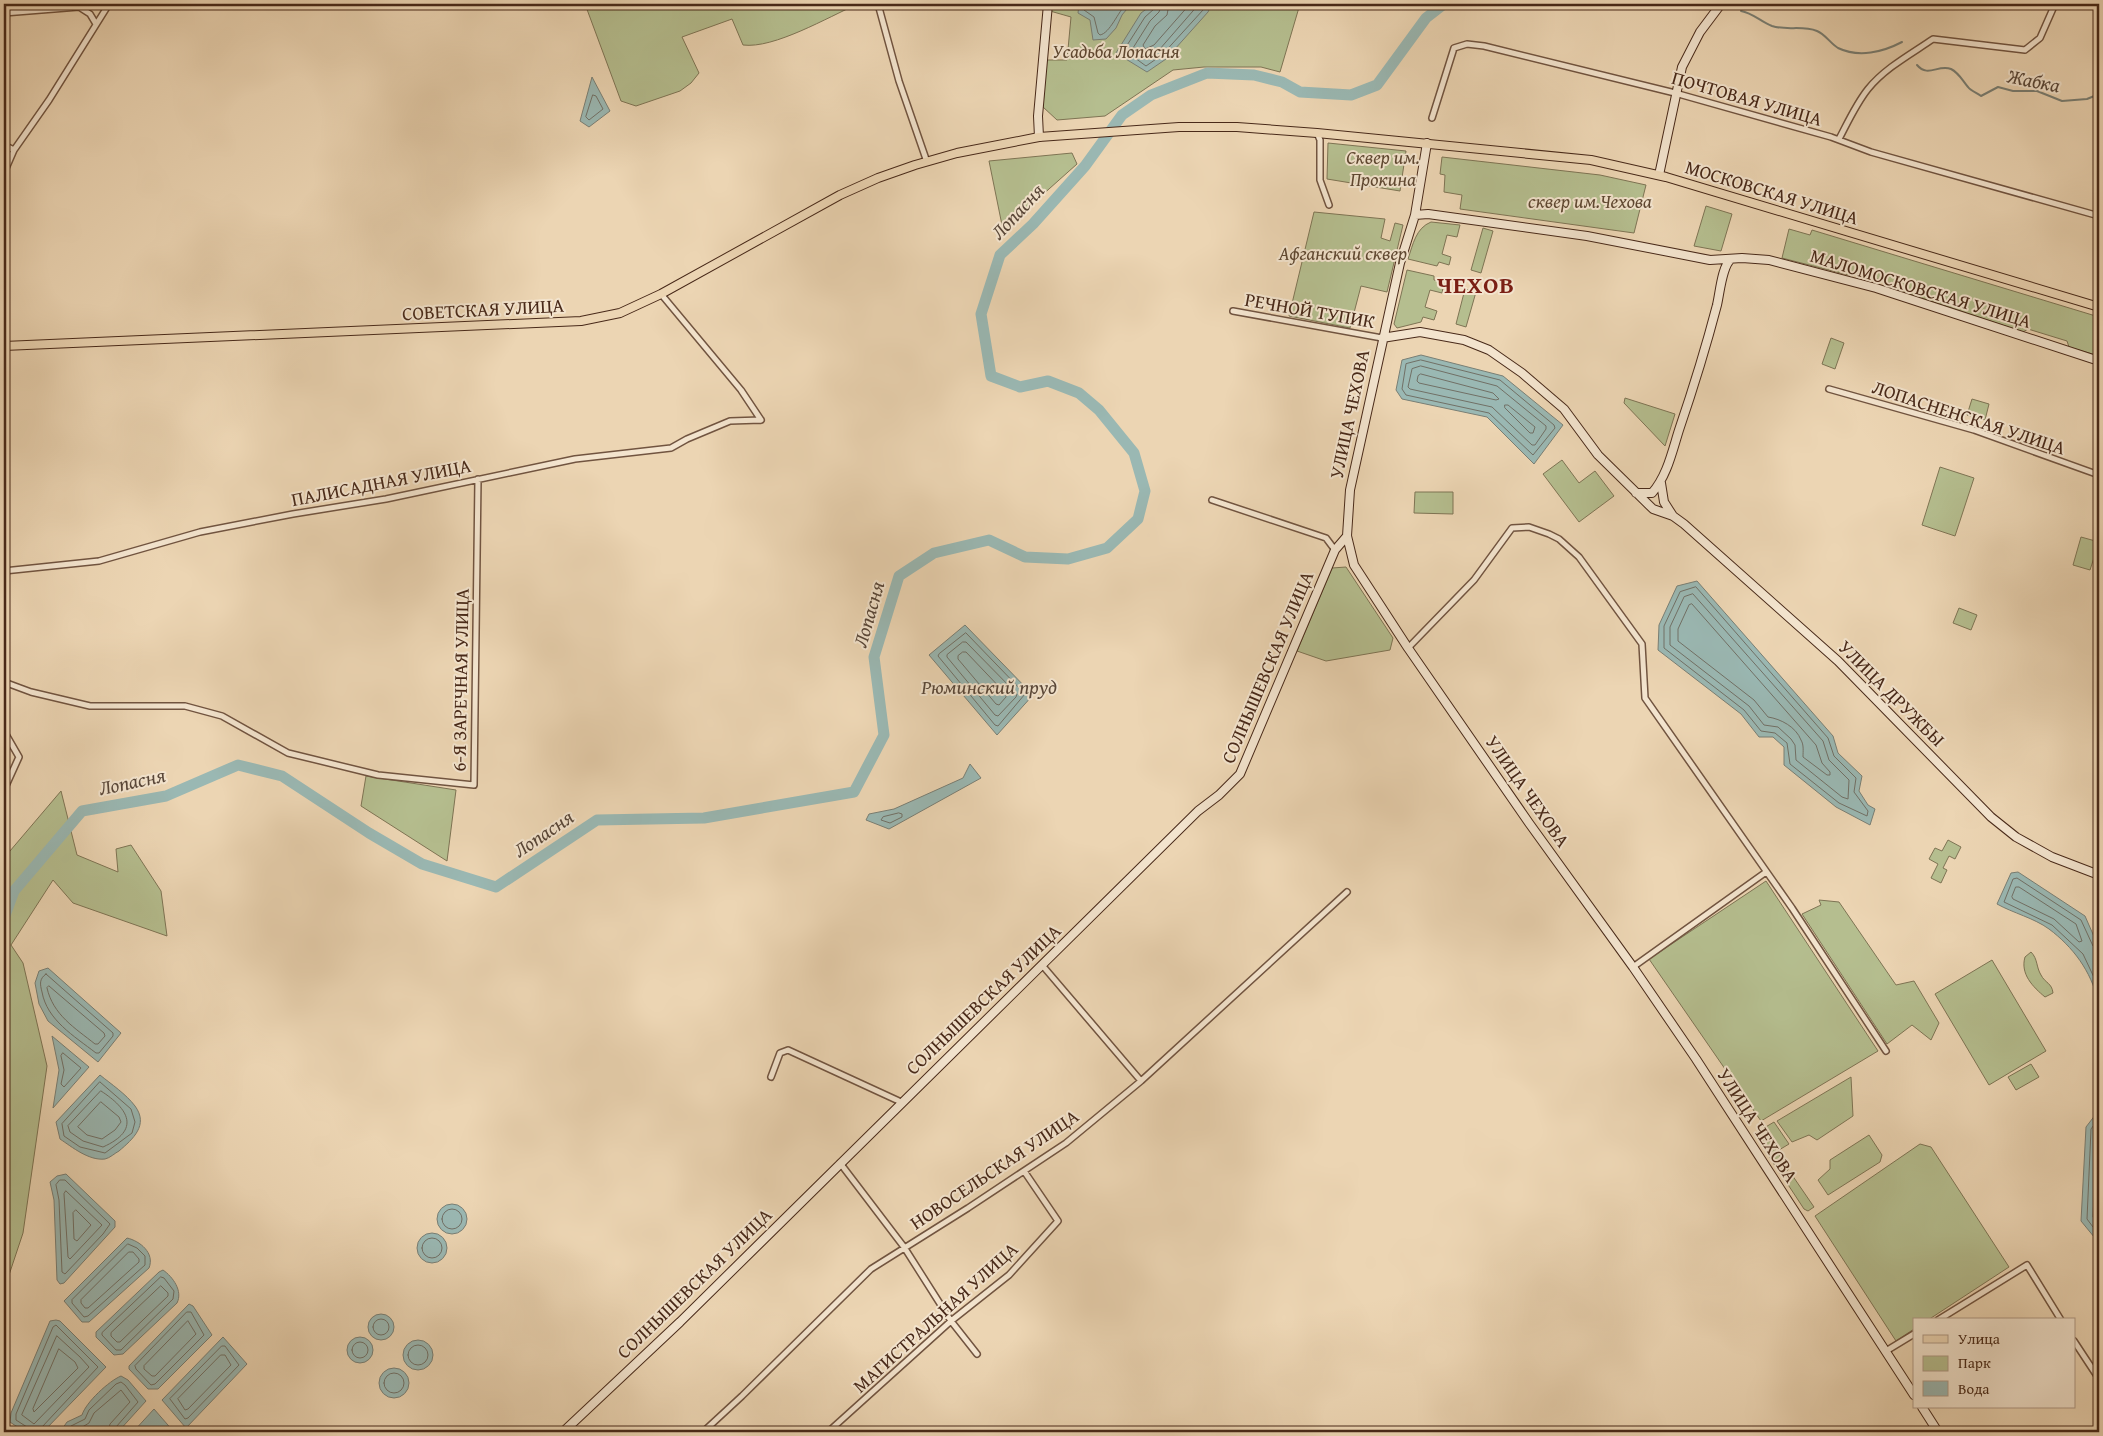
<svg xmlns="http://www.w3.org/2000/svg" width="2103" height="1436" viewBox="0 0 2103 1436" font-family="'Gentium Book Plus',serif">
  <rect width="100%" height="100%" fill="#ecd5b3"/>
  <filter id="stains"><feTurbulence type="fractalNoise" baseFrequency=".004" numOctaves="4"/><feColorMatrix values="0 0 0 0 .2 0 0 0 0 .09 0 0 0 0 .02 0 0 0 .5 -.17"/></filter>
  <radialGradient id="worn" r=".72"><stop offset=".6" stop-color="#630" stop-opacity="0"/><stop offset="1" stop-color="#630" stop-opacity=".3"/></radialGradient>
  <path fill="#b5be8f" stroke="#7e7454" d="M585,4H858C828,17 774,49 743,45L732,19L682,37L699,73L691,83L680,91L636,106L621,101Z
    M1050,4H1300L1280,72L1261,67H1204L1173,70L1105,116L1057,120L1043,107L1046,60H1067L1071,17L1050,11Z
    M1328,143L1406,151L1400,191L1327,179Z
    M1072,153L1077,164L1003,230L989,161Z
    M1442,157L1600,175L1646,185L1634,233L1460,209L1462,195L1444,192L1445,175L1440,174Z
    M1706,206L1732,214L1721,251L1694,246Z
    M1314,212L1385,219L1381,238L1390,241L1395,223L1403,225L1387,292L1361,286L1350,328L1289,316Z
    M1431,222L1460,225L1457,237L1447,235L1442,254L1451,257L1449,265L1439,262L1437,266L1408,259C1413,244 1416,228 1431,222Z
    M1483,228L1493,231L1481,273L1471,270Z
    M1789,229L1810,235L1812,230L2099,317V356L2069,347L2067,341L2028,329L2023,332L1898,290L1893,284L1859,273L1852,276L1782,258Z
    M1407,270L1434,276V280L1444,283L1442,293L1430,290L1425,307L1437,311L1434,320L1423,317L1421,322L1397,328L1394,324Z
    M1465,289L1476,292L1466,327L1456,324Z
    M1831,338L1844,343L1835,369L1822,364Z
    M1625,398L1675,414L1665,446L1624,403Z
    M1972,399L1989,404L1985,420L1967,415Z
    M1562,460L1579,483L1595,471L1614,496L1579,522L1543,474Z
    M1940,467L1974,478L1955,536L1922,525Z
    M1415,492H1453V514L1414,513Z
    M2081,537L2099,542L2090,570L2073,565Z
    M1346,567L1393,638L1390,650L1326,661L1297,651L1332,568Z
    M1959,608L1977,615L1971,630L1953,623Z
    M366,776L456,790L447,861L361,806Z
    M61,791L77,855L118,872L116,849L131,845L161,891L167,936L73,903L53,880L11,945L23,963L47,1066L23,1233L4,1290V858Z
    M1948,840L1961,847L1955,859L1949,856L1943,868L1947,870L1941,883L1931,878L1938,864L1929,859L1935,848L1942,851Z
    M1766,881L1878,1051L1761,1121L1649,959Z
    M1819,900L1839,902L1896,985L1914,981L1939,1023L1931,1040L1912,1025L1887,1044L1802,914L1821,905Z
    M2031,952C2038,959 2036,967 2041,975C2045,983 2052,983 2053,993L2045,997C2033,987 2020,974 2025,957Z
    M1992,960L2046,1051L1989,1085L1935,994Z
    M2031,1064L2039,1077L2016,1090L2008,1077Z
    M1851,1077L1853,1116L1817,1140L1809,1135L1792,1142L1777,1121Z
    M1774,1122L1789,1144L1779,1150L1764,1128Z
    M1762,1130L1789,1169L1781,1175L1756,1136Z
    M1869,1135L1882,1155L1880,1162L1828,1195L1818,1180L1830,1169V1160Z
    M1920,1144L1931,1147L2009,1267L1928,1320H1914V1329L1896,1341L1815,1216Z
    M1790,1172L1814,1207L1808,1211L1804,1209L1783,1177Z"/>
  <path fill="#9ab8b3" stroke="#797f75" d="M1079,4H1131L1122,15L1116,28L1106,39L1093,40L1090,20L1078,13Z
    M1153,4H1212L1208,12L1166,59L1147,72L1116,53L1141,13Z
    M592,77L610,111L589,127L580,121Z
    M1421,355L1503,376L1563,425L1534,464L1487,417L1402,399L1396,390L1402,360Z
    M1697,581L1833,736L1838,753L1862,776L1859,791L1868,805L1875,809L1870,825L1836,807L1784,765V747L1773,737H1759L1741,714L1658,650L1659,625L1677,586Z
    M965,625L1033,695L997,735L929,655Z
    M970,764L981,778L889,829L866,820L869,814L894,809L963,778Z
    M2018,872L2085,916L2099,948L2098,1001C2091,971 2073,947 2049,929C2034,918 2013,913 1997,904L2011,873Z
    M48,968L121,1033L98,1062L48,1021L39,1004L35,983L39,971Z
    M52,1036L89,1067L53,1108L59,1070Z
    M100,1075C111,1084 126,1094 135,1106C149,1125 133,1139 119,1151C115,1153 110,1158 105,1159C89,1161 72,1147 60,1139L56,1122Z
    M2099,1110V1243L2081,1221L2086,1127Z
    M66,1174L115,1221V1227L64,1283L60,1284L57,1280L54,1200L50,1182L57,1176Z
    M437 1219a15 15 0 1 1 30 0a15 15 0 1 1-30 0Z
    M417 1248a15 15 0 1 1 30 0a15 15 0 1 1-30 0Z
    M127,1238C140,1241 155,1253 149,1268L89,1322H82L64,1301Z
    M163,1270C173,1277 183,1291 177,1303L123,1354L114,1355L96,1337V1332L159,1272Z
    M189,1304L193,1306L212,1335L158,1389H148L129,1369V1366Z
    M368 1327a13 13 0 1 1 26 0a13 13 0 1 1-26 0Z
    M56,1320L60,1321L106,1367L44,1431C31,1434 21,1430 10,1422L11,1413L50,1321Z
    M347 1350a13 13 0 1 1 26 0a13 13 0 1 1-26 0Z
    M223,1337L247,1364L186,1428L162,1400Z
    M403 1355a15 15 0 1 1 30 0a15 15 0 1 1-30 0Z
    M379 1383a15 15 0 1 1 30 0a15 15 0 1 1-30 0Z
    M121,1376L128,1380L146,1401L118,1432H60L67,1422L82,1415C86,1402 109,1381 121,1376Z
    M154,1409L174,1432H133Z"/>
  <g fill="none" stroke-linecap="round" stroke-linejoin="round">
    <path stroke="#717066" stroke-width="1" d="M1084,4V10L1094,17L1098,33L1100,35C1110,33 1118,12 1126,4
      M1155,4L1154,9L1145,17L1124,50L1146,66L1162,55L1203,10L1206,4
      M1162,4L1159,12L1150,21L1133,48L1134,50L1146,58L1159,50L1199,4
      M1169,4L1167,15L1155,26L1143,45L1145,49L1154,45L1190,4
      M593,95L596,96L603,109L589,120L586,117Z
      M1421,360L1500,380L1554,425L1555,428L1533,455L1489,413L1406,395L1402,389L1406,364Z
      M1421,366L1497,386L1546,426V429L1535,445H1532L1492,407L1410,389L1408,387L1412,369Z
      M1421,374L1493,393L1499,399L1496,400L1419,383L1417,381L1418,376Z
      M1505,405H1508L1535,427L1533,433H1530L1505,408Z
      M1696,587L1828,738L1834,756L1856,778L1854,792L1868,811L1867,816L1839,803L1790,764L1787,743L1775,733L1761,731L1744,710L1664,648V626L1680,592Z
      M1693,594L1823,741L1829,760L1849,780L1848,799L1842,797L1796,760L1795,745L1791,739L1778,727L1764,725L1749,706L1670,645V627L1684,597Z
      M1692,604L1816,745L1822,763L1830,772V775H1827L1803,757C1803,751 1804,745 1801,740C1796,727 1781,719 1768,717L1754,700L1678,641V629L1689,605Z
      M966,633L1025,694L998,726L995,725L938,656L939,654Z
      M963,642H966L1017,694L1016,697L998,716L995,715L947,657V655Z
      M963,652H966L1006,694V697L999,705L996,704L958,659V656Z
      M899,813L902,814V817L890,823L881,820L883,817Z
      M2016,887H2019L2076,924L2082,941L2079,942L2054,919L2013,899L2012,897Z
      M2099,948L2093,946L2081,920L2017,878L2013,879L2004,902L2052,925L2083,954L2099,988
      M46,974L113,1033V1036L99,1053H96C74,1036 47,1020 42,992C40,984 39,979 46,974Z
      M49,986L104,1033L105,1036L98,1044H95C75,1028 53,1015 47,988Z
      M63,1053L81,1068L64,1087L61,1084L64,1070L61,1056Z
      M100,1082L131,1109L135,1122L132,1133L105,1153L80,1147L64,1136L62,1124Z
      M101,1091C129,1109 141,1130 103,1147L83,1141L70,1132L68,1126Z
      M101,1102L119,1117L121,1122L115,1130L102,1139L87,1135L78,1127Z
      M2099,1118L2091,1129L2087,1219L2099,1235
      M2099,1128L2097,1132L2093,1217L2099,1225
      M60,1180H65L110,1224L103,1234L65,1274L62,1272L59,1200L56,1185Z
      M66,1191L102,1225L70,1259L68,1257L64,1194Z
      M442 1219a10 10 0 1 1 20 0a10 10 0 1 1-20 0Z
      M76,1210L91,1225L77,1241L74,1239L73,1213Z
      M422 1248a10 10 0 1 1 20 0a10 10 0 1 1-20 0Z
      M128,1244L137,1248L145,1256V1265L88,1316L84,1317L72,1303V1300Z
      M129,1252H133L139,1259V1262L88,1308H85L81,1303V1300Z
      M161,1277L164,1278L174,1291L173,1299L121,1350H116L102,1335V1333Z
      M161,1286L168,1293V1296L120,1342H117L111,1336V1333Z
      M187,1312H191L204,1335L155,1384L151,1385L136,1369L135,1366Z
      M373 1327a8 8 0 1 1 16 0a8 8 0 1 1-16 0Z
      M188,1321L196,1334L155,1376H152L144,1369V1366Z
      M57,1336L80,1357L89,1367L34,1424L22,1415Z
      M352 1350a8 8 0 1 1 16 0a8 8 0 1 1-16 0Z
      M408 1355a10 10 0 1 1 20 0a10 10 0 1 1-20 0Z
      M222,1346H225L239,1365L188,1418L185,1419L170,1399Z
      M59,1349L75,1362L78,1368L34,1412L33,1409Z
      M221,1355H225L231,1365L188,1409L185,1410L178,1399Z
      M384 1383a10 10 0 1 1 20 0a10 10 0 1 1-20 0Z
      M29,1432L27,1427L16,1420V1414L53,1327L56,1325L98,1367L42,1427L40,1432
      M66,1432L71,1426L85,1419L89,1410L116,1384L121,1382L125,1385L138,1402L116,1427L114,1432
      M74,1432L89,1423L94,1413L121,1390L130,1402L110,1424L108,1432"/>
    <path stroke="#797f75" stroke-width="2" d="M1741,11C1753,13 1761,22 1772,26C1787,31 1802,25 1817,31C1825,34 1831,44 1838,48C1859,58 1883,52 1902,42
      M1917,65C1928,78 1938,64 1951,69C1959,73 1962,80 1968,87C1971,91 1977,93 1981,96L1998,87L2013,91H2037L2062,101L2087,99L2099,94"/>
    <path stroke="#9ab8b3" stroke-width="11" d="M4,918L14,891L82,811L166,796L238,765L282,776L369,833L422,864L496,887L597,820L704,818L854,792L884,735L874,657L899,576L934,553L989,540L1025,557L1068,559L1107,548L1138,519L1145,491L1134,453L1099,410L1079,393L1048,381L1020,387L991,376L981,314L1000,255L1033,224L1085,166L1122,115L1151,95L1207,73L1254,75L1282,82L1300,92L1351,95L1377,85L1426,18L1444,4
      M4,1102V1108"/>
    <defs>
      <path id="street" d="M878,4L899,81L927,162
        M4,13L79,7L90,14L96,24
        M1432,118L1454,48L1467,44L1484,46L1675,93L1831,137L1871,152L2099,216
        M1317,133L1320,140V180L1329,205
        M1839,139C1848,122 1856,104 1868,89C1885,68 1911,54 1933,39L2025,50L2040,38L2055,4
        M4,145L14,150
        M4,173L14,150L49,100L109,4
        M661,294L741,390L761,420
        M1233,311L1382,338
        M1829,389L1974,430L2099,475
        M1212,500L1326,538L1335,550
        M4,571L99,561L200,532L293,514L386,499L575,459L671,448L687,439L730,421L761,420
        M1408,648L1474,580L1512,528L1529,527L1549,534L1559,539L1579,557L1642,644L1645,698L1792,908L1886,1051
        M4,682L31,692L90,706H185L222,716L288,753L378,775L474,785L478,479
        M4,731L19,757L4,790
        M1042,965L1141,1081
        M1633,967L1766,872
        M771,1077L780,1053L788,1050L901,1102
        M840,1163L904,1247L951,1321L977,1354
        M1938,1320L2027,1265L2061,1320
        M2074,1341L2099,1379
        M1886,1351L1914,1334
        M703,1432L742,1396L871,1269L968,1208L1066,1143L1141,1081L1347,892
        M828,1432L951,1321L1009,1275L1058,1221L1024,1171"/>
      <path id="secondary" d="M1039,137L1038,116L1048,4
        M1427,143L1415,215L1400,263L1350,490L1347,536L1354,565L1408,648L1529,823L1633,967L1696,1059L1914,1395
        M1659,175L1682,67L1700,32L1721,4
        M1415,215L1428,214L1587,236L1710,260L1742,258L1769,260L1876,288L2099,361
        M1382,338L1420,332L1464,340L1489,350L1522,373L1564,409L1598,455L1653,509L1673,516L1684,524L1838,661L1991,817L2016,837L2052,857L2099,875
        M1661,483L1664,502L1673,516
        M1636,493H1652C1667,476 1672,452 1679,430C1693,389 1706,347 1717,305C1720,292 1722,266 1731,259
        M1922,1407L1938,1432
        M563,1432L680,1322L1198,811L1219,795L1240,774L1335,550L1347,536"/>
      <path id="primary" d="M4,346L581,321L620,313L661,294L840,195L878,178L915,165L957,153L1039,137L1179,127H1237L1317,133L1591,160L1666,177L2099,307"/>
    </defs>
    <use href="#street" stroke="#715440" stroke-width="8"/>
    <use href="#secondary" stroke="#482919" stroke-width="10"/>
    <use href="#primary" stroke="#482919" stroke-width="10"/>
    <use href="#street" stroke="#f3e4ce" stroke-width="5"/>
    <use href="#secondary" stroke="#f3e4ce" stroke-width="8"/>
    <use href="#primary" stroke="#ecd5b3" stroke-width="8"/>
  </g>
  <g text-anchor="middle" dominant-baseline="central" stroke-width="4" stroke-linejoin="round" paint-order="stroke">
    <g font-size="19" font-style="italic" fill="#5e4731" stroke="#f3e4ce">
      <text x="1116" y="51">Усадьба Лопасня</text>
      <text x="1383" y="157">Сквер им.<tspan x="1383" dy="22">Прокина</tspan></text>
      <text x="1590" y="201">сквер им.Чехова</text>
      <text x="1343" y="253">Афганский сквер</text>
    </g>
    <g font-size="19" fill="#482919" stroke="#f3e4ce">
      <text transform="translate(1747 98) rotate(16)">ПОЧТОВАЯ УЛИЦА</text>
      <text transform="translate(1772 192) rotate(17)">МОСКОВСКАЯ УЛИЦА</text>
      <text transform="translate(1921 288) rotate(17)">МАЛОМОСКОВСКАЯ УЛИЦА</text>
      <text transform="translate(483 309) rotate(-3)">СОВЕТСКАЯ УЛИЦА</text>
      <text transform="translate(1310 310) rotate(10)">РЕЧНОЙ ТУПИК</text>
      <text transform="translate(1349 414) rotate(-78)">УЛИЦА ЧЕХОВА</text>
      <text transform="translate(1969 417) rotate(18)">ЛОПАСНЕНСКАЯ УЛИЦА</text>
      <text transform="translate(381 482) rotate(-11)">ПАЛИСАДНАЯ УЛИЦА</text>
      <text transform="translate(1267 667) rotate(-67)">СОЛНЫШЕВСКАЯ УЛИЦА</text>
      <text transform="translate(460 680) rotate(-89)">6-Я ЗАРЕЧНАЯ УЛИЦА</text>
      <text transform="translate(1892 693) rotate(45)">УЛИЦА ДРУЖБЫ</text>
      <text transform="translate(1528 791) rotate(55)">УЛИЦА ЧЕХОВА</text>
      <text transform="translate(983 999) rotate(-44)">СОЛНЫШЕВСКАЯ УЛИЦА</text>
      <text transform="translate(1758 1125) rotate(57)">УЛИЦА ЧЕХОВА</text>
      <text transform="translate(994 1169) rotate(-34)">НОВОСЕЛЬСКАЯ УЛИЦА</text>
      <text transform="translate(694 1283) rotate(-44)">СОЛНЫШЕВСКАЯ УЛИЦА</text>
      <text transform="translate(935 1317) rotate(-42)">МАГИСТРАЛЬНАЯ УЛИЦА</text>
    </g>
    <g font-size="20" font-style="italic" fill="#584638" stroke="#f3e4ce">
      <text transform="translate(2034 80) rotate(11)">Жабка</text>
      <text transform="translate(1017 211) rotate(-47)">Лопасня</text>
      <text transform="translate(868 614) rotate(-74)">Лопасня</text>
      <text x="989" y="686">Рюминский пруд</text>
      <text transform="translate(132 781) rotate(-12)">Лопасня</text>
      <text transform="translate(543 833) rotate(-34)">Лопасня</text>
    </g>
    <g font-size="24" font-weight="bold" letter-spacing="1" fill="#7a1f14" stroke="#f3e4ce">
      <text x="1476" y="284">ЧЕХОВ</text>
    </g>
  </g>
  <rect width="2103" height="1436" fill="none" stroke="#ecd5b3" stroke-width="20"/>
  <rect x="5" y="5" width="2093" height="1426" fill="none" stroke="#482919" stroke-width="2.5"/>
  <rect x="10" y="10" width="2083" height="1416" fill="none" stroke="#482919"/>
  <rect x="1913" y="1318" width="162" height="90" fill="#f3e4ce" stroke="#af9986"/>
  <rect x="1923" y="1335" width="25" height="8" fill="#ecd5b3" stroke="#af9986"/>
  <text x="1958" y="1344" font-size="15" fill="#482919">Улица</text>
  <rect x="1923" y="1356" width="25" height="15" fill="#b5be8f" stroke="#af9986"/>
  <text x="1958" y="1368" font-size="15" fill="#482919">Парк</text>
  <rect x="1923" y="1381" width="25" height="15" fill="#9ab8b3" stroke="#af9986"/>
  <text x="1958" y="1394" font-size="15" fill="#482919">Вода</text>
  <rect width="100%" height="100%" filter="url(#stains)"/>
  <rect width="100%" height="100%" fill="url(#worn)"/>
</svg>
